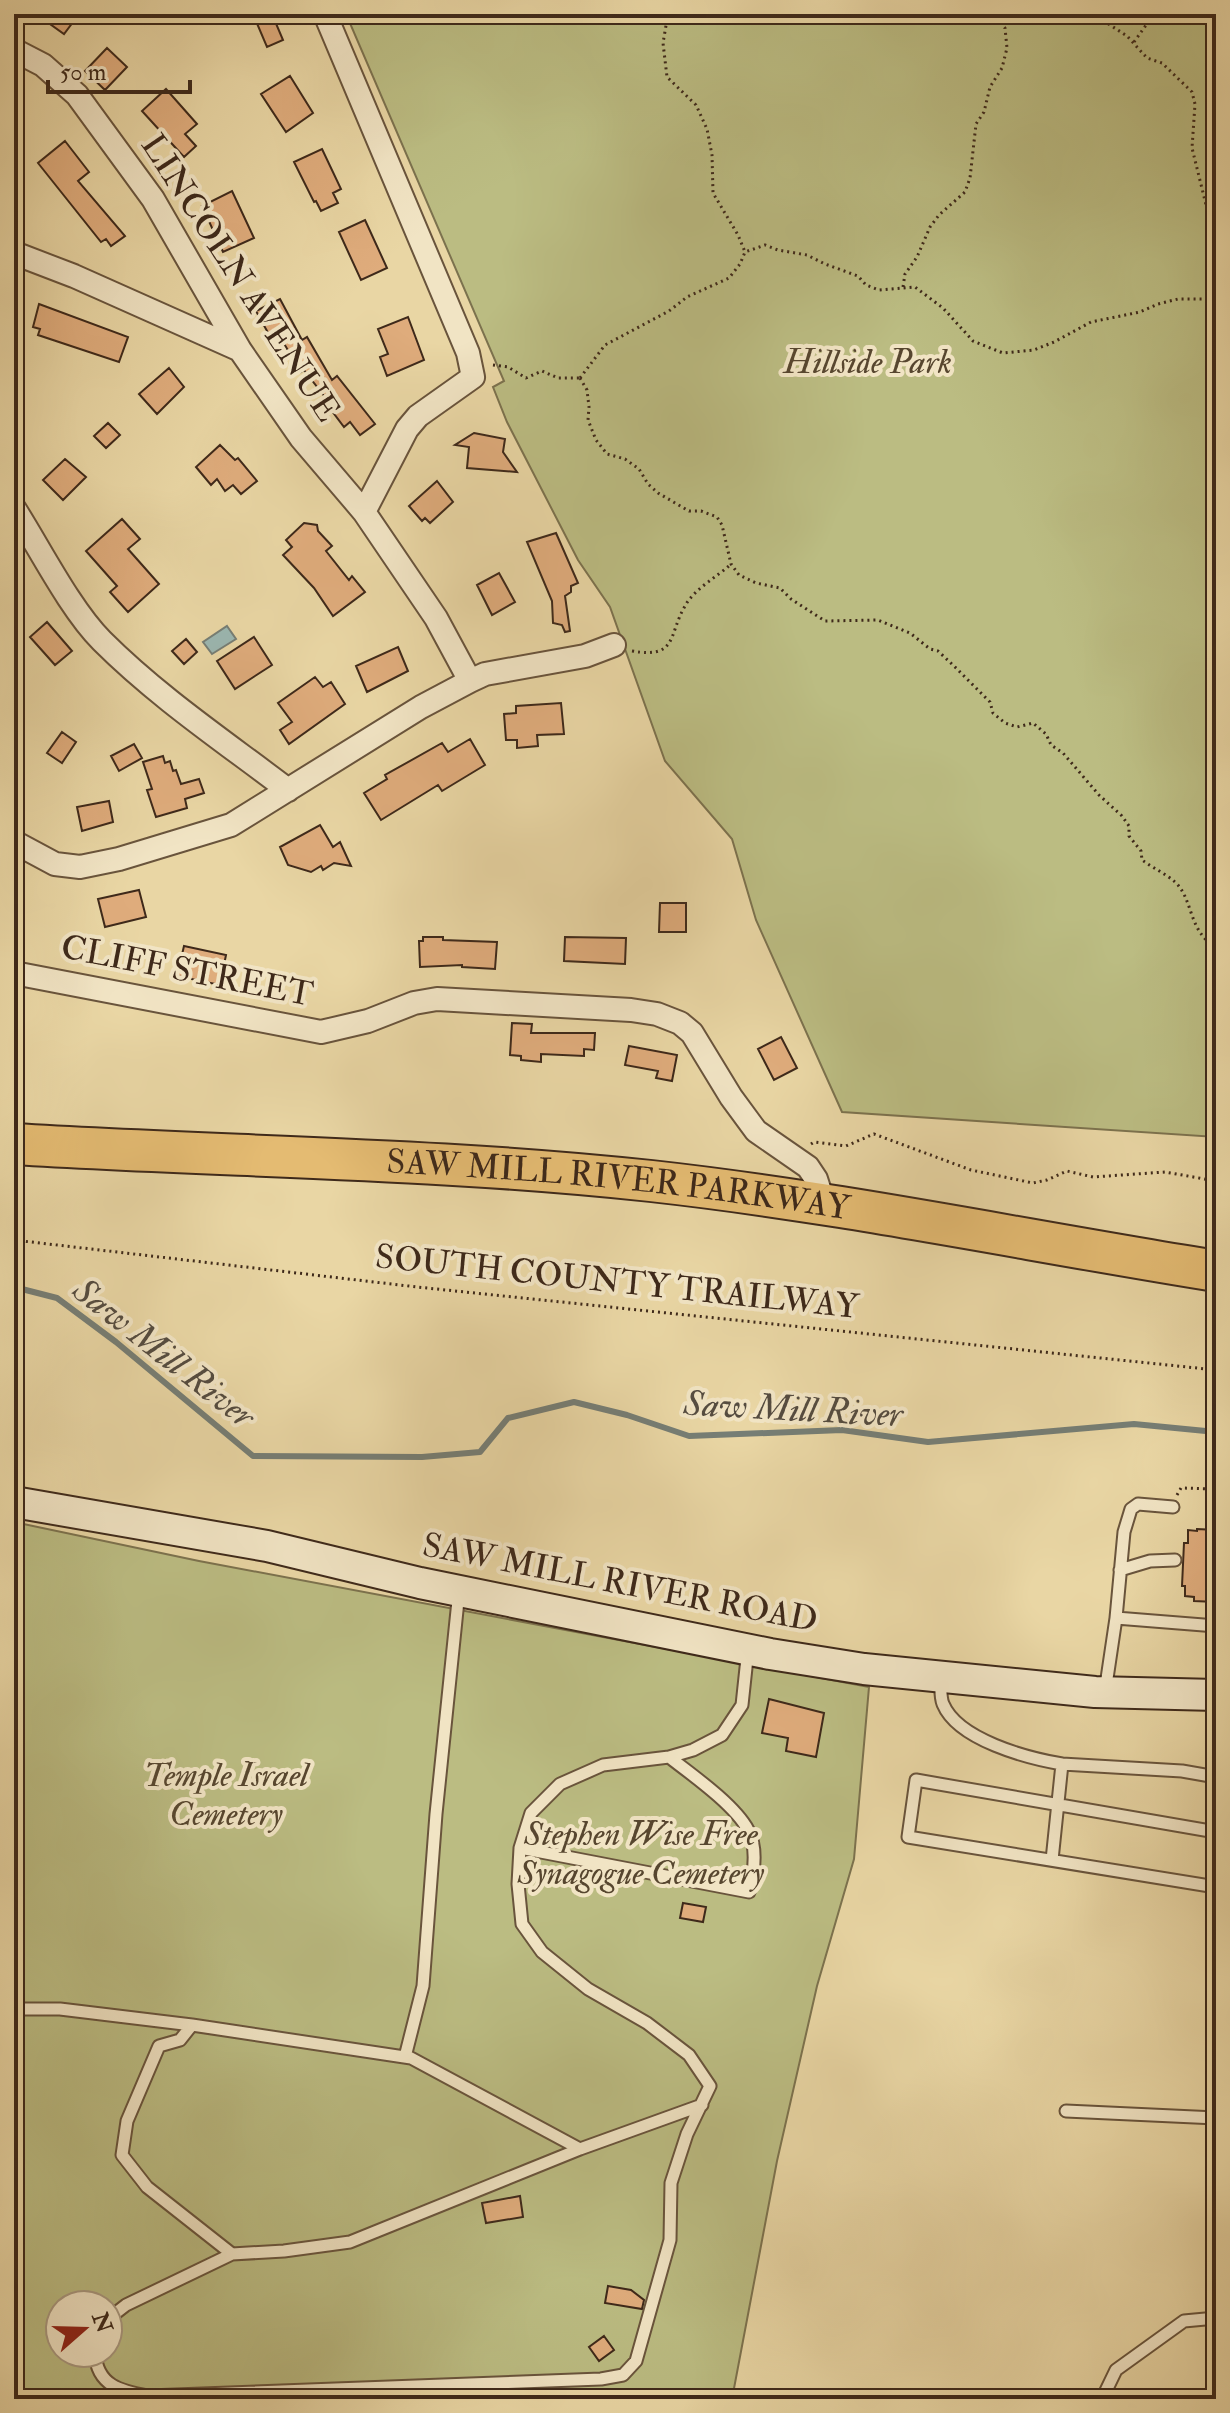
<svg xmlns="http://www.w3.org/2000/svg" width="1230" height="2413" viewBox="0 0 1230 2413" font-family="'IM FELL Double Pica',serif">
  <rect width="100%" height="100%" fill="#e9d6a4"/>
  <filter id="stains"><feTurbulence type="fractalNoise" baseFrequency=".0025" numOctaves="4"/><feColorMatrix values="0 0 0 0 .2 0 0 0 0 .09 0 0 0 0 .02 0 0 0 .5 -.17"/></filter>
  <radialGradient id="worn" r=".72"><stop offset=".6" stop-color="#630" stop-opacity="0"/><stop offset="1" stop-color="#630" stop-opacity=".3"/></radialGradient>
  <path fill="#bbbc82" stroke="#7c724e" stroke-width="2" fill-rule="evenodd" d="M346,14H1216V1137L842,1112L756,920L732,839L665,761L610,607L578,560L507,422L493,387L504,381Z
    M14,1522L199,1561L869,1687L854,1859L817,1986L777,2161L732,2399H14ZM60,2305H108V2353H60Z"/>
  <path fill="#9bb7b1" stroke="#767e75" stroke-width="2" d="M227,626L236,639L212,654L203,642Z"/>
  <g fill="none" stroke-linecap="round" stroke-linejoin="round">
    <path stroke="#767e75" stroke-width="6" d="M14,1287L57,1298L116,1342L253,1456L422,1457L480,1452L508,1418L574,1402L627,1415L689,1436L842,1430L928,1442L1134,1424L1216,1432"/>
  </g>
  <path fill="#dfac7c" stroke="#3e291a" stroke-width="2" d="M36,14H79L64,34Z
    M253,14H272L283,40L267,47Z
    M107,48L127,67L105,90L85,71Z
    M290,76L313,113L286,132L261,94Z
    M166,89L197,124L185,134L196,146L184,157L142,111Z
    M65,141L89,172L78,181L125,236L111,246L106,239L101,242L38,163Z
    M322,149L341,189L333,193L338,203L321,211L316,201L314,202L294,162Z
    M232,191L254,238L223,252L202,206Z
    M365,220L387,268L361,280L339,232Z
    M280,299L302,340L307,337L332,380L337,376L375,424L360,435L350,422L344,427L332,411L334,409L304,370L301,372L280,337L272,340L256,311Z
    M39,304L128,337L119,362L38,335L40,329L33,327Z
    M408,317L424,360L387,376L380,357L388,354L378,329Z
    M169,368L184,387L157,414L139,394Z
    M108,423L120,435L106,448L94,436Z
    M474,433L505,439L503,452L517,472L467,468L469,447L455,445Z
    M220,445L235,460L238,458L257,481L241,494L233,485L225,491L217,479L211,485L196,467Z
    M65,459L86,477L63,500L43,480Z
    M437,481L453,502L430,523L425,518L422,521L409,506Z
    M122,519L140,539L128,549L159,584L128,612L110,592L117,586L86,551Z
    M304,523L317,525L318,531L332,546L326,551L349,580L352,576L365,592L333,616L314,588L283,555L292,547L286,540Z
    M556,533L578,583L571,586V592L565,596L570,631L565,632L562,625L553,623L552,601L527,542Z
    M499,573L515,602L492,615L477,585Z
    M47,622L72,651L55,665L30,637Z
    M254,637L272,665L235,689L217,661Z
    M186,639L197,652L184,664L172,651Z
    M398,647L408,671L367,692L356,666Z
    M315,677L323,687L331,682L345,704L289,744L280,730L292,722L278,703Z
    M561,703L564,734L537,735L538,746L517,748V740H506L504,714L516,713V706Z
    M62,732L76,742L62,763L47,753Z
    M470,739L485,765L442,791L438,785L381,820L364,793L387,779L385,775L442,743L448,752Z
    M134,744L142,758L119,771L111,756Z
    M163,756L165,763L170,761L173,771L176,770L181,784L199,779L204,793L185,799L187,808L156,817L147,790L152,789L143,762Z
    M109,801L113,822L82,831L77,807Z
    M320,825L333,847L340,842L351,866L334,863L323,870L321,866L311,872L288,865L280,847Z
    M139,890L146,917L105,927L98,899Z
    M660,903H686V932H659Z
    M423,937H443V940L497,942L495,969L462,967V965L420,967L419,941H423Z
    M565,937L626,938L625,964L564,961Z
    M184,946L226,955L220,985L177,976Z
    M512,1023L532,1024L531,1033H595L594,1050L584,1049V1056L541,1054V1062L521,1060V1056L510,1055Z
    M781,1037L797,1068L774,1080L758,1049Z
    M629,1046L677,1055L672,1081L656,1078L658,1071L625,1065Z
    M1197,1529L1216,1530V1602L1194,1601V1597L1185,1596V1586H1182L1184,1543H1188V1530L1197,1531Z
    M769,1699L824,1713L816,1757L786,1751L788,1738L762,1733Z
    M683,1903L706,1907L703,1922L680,1918Z
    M520,2196L523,2217L486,2223L482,2203Z
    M608,2286L631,2290L644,2300L642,2309L605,2303Z
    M604,2336L614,2350L599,2361L589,2347Z"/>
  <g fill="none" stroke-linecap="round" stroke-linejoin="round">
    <defs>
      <path id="lane" d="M1120,1570L1150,1561L1175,1560
        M1116,1618L1124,1532L1131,1509L1138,1504L1173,1507
        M941,1680C941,1687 940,1697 943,1704C958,1740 1027,1758 1062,1764L1052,1860
        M1105,1692L1116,1618L1216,1626
        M1062,1764L1182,1771L1216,1777
        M1216,1832L916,1780L908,1837L1216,1887
        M520,1848L749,1892C754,1873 758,1848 748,1830C735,1805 691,1774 669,1757
        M14,2009H60L192,2025L411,2058L580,2149
        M192,2025L180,2040L159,2046L127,2121L122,2155L147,2187L232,2254
        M405,2057L423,1986L436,1814L459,1591
        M1066,2111L1216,2118
        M108,2319L126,2305L232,2254L284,2251L350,2242L580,2149L702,2105
        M95,2353C97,2386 121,2391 148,2396L601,2379L623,2375L636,2361L670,2240L671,2183L687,2134L710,2086L689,2055L647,2023L588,1989L542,1952L522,1924L518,1884L520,1848L531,1813L560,1784L603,1765L669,1757L693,1750L722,1735L742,1705L748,1649
        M1102,2399L1116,2370L1184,2321L1216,2318"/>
      <path id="street" d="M325,14L468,353L473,377L418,416L407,429L364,512
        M14,50L43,65L77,95L153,199L240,350L301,438L364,512L436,618L470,681
        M14,253L74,276L240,350
        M14,508C39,547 70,609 102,641C158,697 225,742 288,790
        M14,842L55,864L80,867L119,859L231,825L421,707L470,681L485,674L585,656L614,645
        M14,973L321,1032L368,1021L414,1003L437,999L631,1010L657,1014L680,1023L692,1033L731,1097L756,1131L808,1167L816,1179L824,1204"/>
      <path id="secondary" d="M14,1502L267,1546L420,1583L770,1654L864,1669L1095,1692L1216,1695"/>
      <g id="highway">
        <path id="s1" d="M14,1144C226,1157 440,1158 651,1181C841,1202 1028,1241 1216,1271"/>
      </g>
    </defs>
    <use href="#lane" stroke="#69543c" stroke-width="15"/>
    <use href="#street" stroke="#69543c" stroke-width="26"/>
    <use href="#secondary" stroke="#3e291a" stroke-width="34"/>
    <use href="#highway" stroke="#3e291a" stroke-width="44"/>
    <path stroke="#3e291a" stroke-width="3" stroke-dasharray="2 4" stroke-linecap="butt" d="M668,14L663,43L667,77L696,105L707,129L712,155L713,193L738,235L745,252
      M1093,14L1127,36L1147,58L1162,63L1192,92L1195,104L1192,148L1211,225L1216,233
      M1134,42L1154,14
      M903,287L905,274L917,257L930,227L939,215L965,192L970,178L976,124L984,112L990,87L1002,68L1007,48L1005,28L993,14
      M493,365L508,367L526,378L542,371L558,378H580
      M580,378L587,390L589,407L588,420L596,440L607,454L625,459L639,469L648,484L658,493L689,511H701L717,517L722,525L731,564L739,575L756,583L780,588L791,599L825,621L878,620L910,633L930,649L938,651L955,667L990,702L993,713L1005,723L1017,727L1033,723L1046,734L1051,745L1063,753L1099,795L1122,816L1129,826V836L1141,851L1142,860C1153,868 1166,874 1175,882C1194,900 1187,929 1216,948
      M580,378L605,345L669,311L687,297L729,278L740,264L745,252L765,245L778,250L807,255L825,264L858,276L866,285L879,290L915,287L943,308L973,341L1003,353L1034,350L1054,342L1091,322L1140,312L1158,304L1178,299H1216
      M632,651C678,659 668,635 685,606C694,589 717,577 731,564
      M811,1144L814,1142L846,1146L874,1134L971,1170L1033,1183L1047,1180L1067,1171L1093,1177L1165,1172L1216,1181
      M14,1240L417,1287L1216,1370
      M1177,1495L1181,1488L1216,1489"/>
    <use href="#lane" stroke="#f1e4c4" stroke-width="11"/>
    <use href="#street" stroke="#f1e4c4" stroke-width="22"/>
    <use href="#secondary" stroke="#f1e4c4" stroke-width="30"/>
    <use href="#highway" stroke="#e4bb72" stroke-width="40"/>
  </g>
  <g text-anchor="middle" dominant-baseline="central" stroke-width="8" stroke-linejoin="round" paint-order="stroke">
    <g font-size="34" fill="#3e291a" stroke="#f1e4c4">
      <text transform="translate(240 278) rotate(57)">LINCOLN AVENUE</text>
      <text transform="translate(187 971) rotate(11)">CLIFF STREET</text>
      <text stroke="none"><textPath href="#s1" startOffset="606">SAW MILL RIVER PARKWAY</textPath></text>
      <text transform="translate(617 1282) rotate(6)">SOUTH COUNTY TRAILWAY</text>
      <text transform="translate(620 1583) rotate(11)">SAW MILL RIVER ROAD</text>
    </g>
    <g font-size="34" font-style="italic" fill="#57462f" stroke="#f1e4c4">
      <text x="868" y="362">Hillside Park</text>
      <text x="226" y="1775">Temple Israel<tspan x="226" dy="39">Cemetery</tspan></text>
      <text x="641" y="1834">Stephen Wise Free<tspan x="641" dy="39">Synagogue Cemetery</tspan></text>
    </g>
    <g font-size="36" font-style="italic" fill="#554c40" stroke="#f1e4c4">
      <text transform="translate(164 1353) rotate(38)">Saw Mill River</text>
      <text transform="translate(793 1409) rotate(3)">Saw Mill River</text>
    </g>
  </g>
  <rect width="1230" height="2413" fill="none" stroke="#e9d6a4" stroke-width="48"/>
  <rect x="16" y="16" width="1198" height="2381" fill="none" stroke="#3e291a" stroke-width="4"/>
  <rect x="24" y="24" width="1182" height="2365" fill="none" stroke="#3e291a" stroke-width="2"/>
  <g transform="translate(84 2329) rotate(70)"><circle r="38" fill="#f1e4c4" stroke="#a99980" stroke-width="2"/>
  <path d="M0-6L14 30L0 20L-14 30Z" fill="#8f2418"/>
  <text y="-12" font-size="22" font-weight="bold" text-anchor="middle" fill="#3e291a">N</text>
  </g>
  <path d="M48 80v12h142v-12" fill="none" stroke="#3e291a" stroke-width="4"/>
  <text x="60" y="80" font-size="24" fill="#3e291a" stroke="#f1e4c4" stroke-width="6" paint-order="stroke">50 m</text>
  <rect width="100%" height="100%" filter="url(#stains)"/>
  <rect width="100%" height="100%" fill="url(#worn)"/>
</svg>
